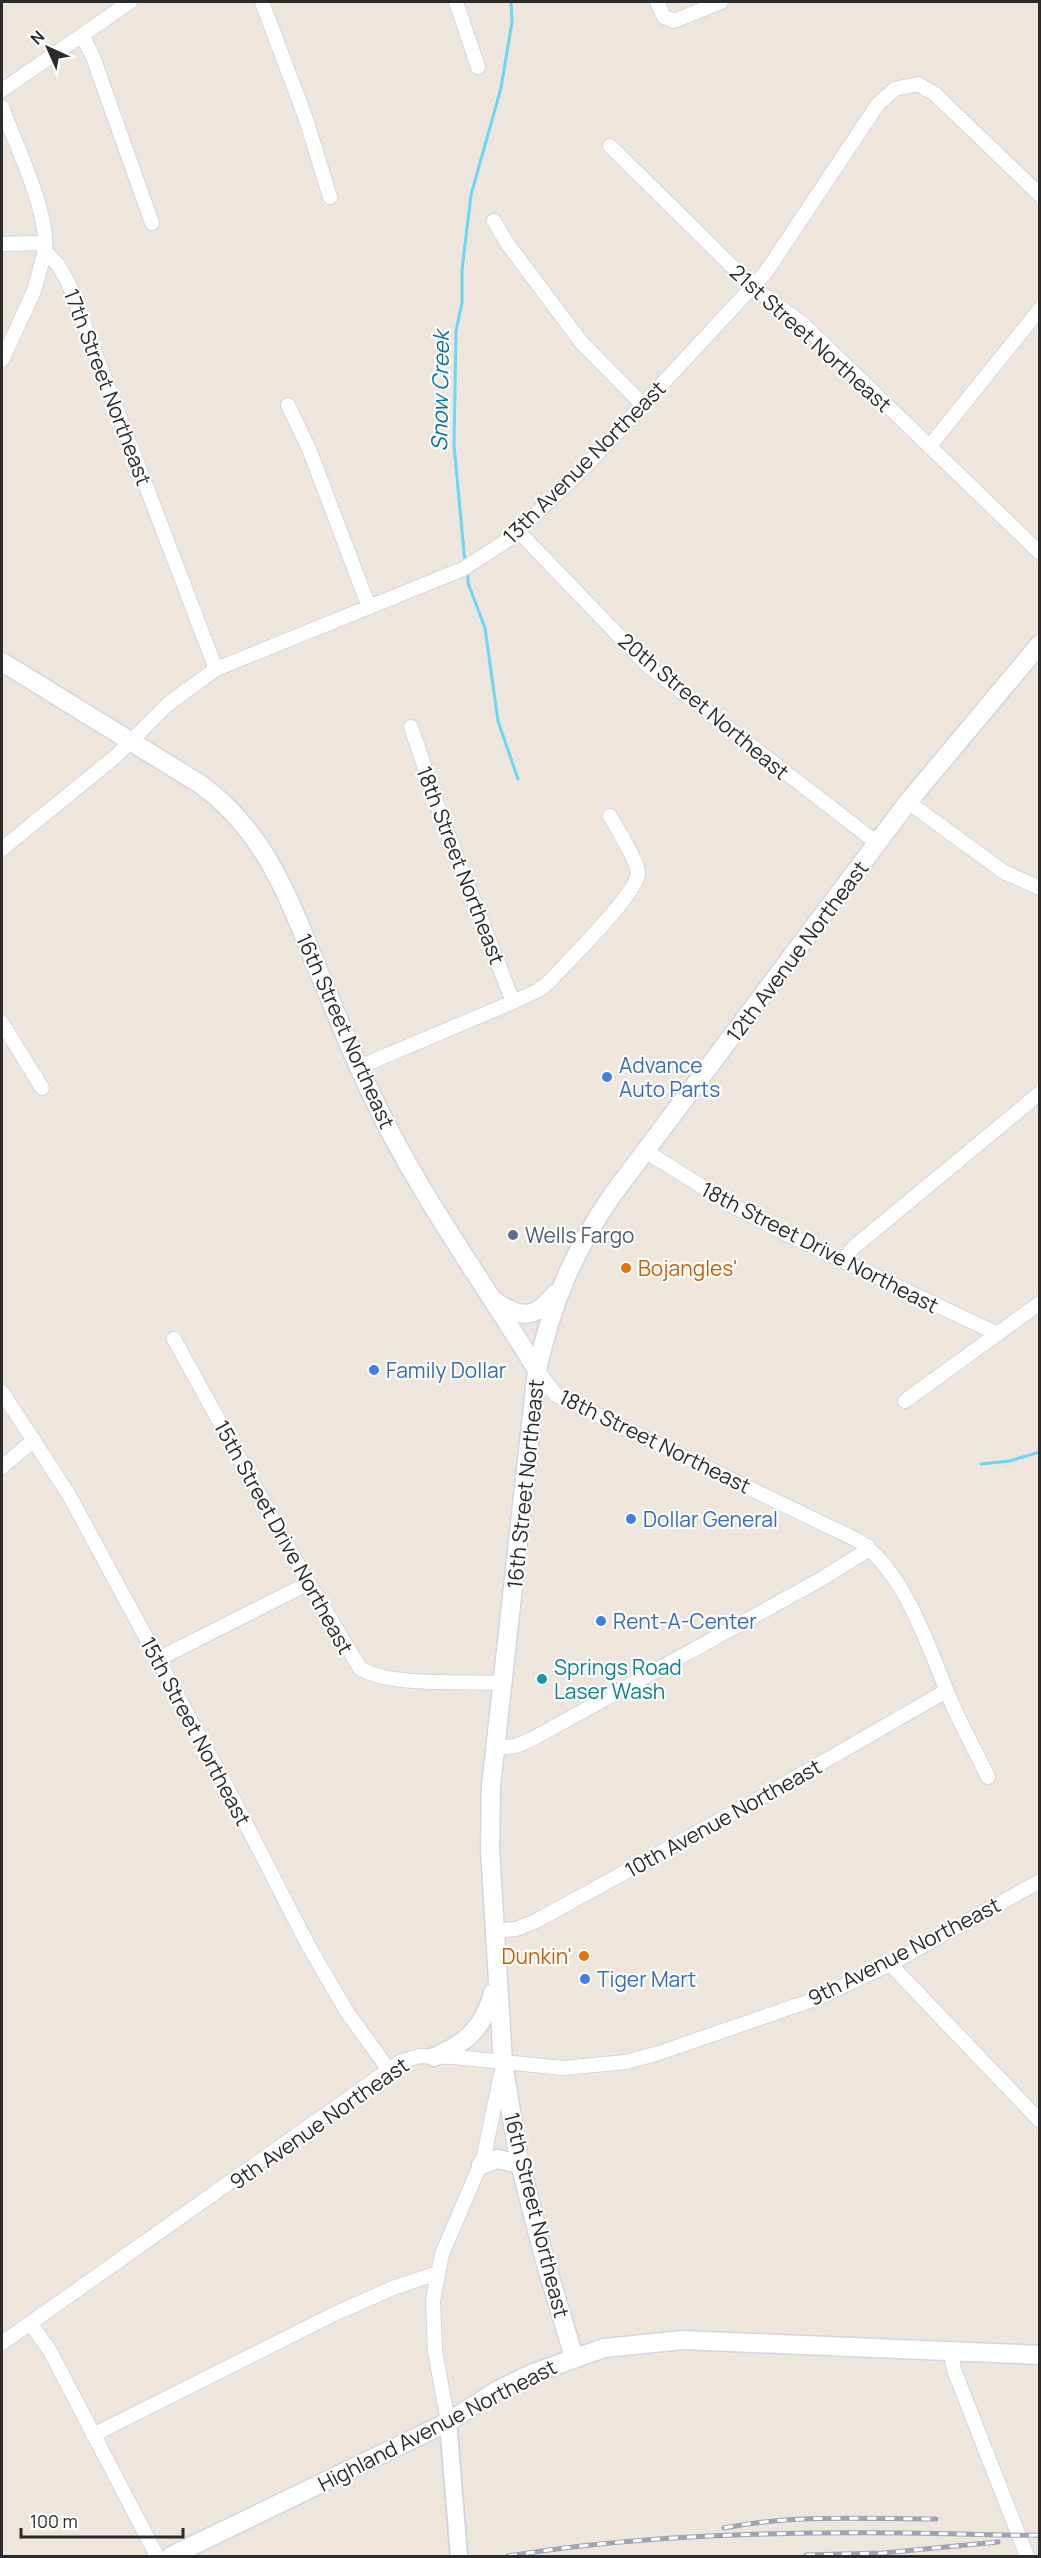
<svg xmlns="http://www.w3.org/2000/svg" width="1041" height="2558" viewBox="0 0 1041 2558" font-family="Manrope,sans-serif">
  <rect width="100%" height="100%" fill="#eee5dc"/>
  <g fill="none" stroke-linecap="round" stroke-linejoin="round">
    <path stroke="#69d7f6" stroke-width="3" d="M465,563L454,445L456,331L462,303V270L471,195L501,88L512,22L511,2
      M468,572V583L485,628L498,721L518,779
      M981,1464L1009,1461L1040,1452"/>
    <defs>
      <path id="minor" d="M262,2L306,119L330,197
        M456,2L478,67
        M657,2L664,17L674,21L721,2
        M82,35L93,57L152,223
        M2,90L130,2
        M2,107C16,146 49,212 45,251L58,265L68,282L216,669
        M610,146L753,287L803,324L1040,553
        M494,221L507,243L582,343L643,405
        M2,244L40,243L45,251L34,291L2,360
        M288,405L309,449L369,607
        M929,447L1040,309
        M518,531L648,666L877,843
        M411,727L441,816L513,1002
        M908,802L1004,872L1040,888
        M2,849L116,756L168,704L216,669L463,569L509,539L583,469L766,272L878,104L895,89L918,84L935,94L1040,195
        M2,1023L42,1088
        M359,1067L513,1002L539,990L549,982C566,963 636,895 638,874C638,861 617,829 610,816
        M645,1151L735,1207L782,1232L998,1334
        M842,1261L854,1247L1040,1093
        M174,1339L303,1574L360,1668C387,1687 468,1681 503,1683
        M537,1370L556,1395L857,1540C903,1569 928,1645 948,1694C959,1722 975,1750 988,1777
        M2,1392L69,1495L228,1789L308,1945L347,2012L389,2070
        M905,1401L1040,1303
        M2,1467L34,1440
        M158,1659L309,1583
        M495,1748L516,1746L532,1739L823,1578L863,1553L868,1546
        M494,1931L516,1929L536,1921L764,1796L946,1691
        M890,1964L1040,2121
        M31,2324L50,2351L157,2556
        M2,2343L400,2062L419,2056L454,2057L563,2068L626,2062L659,2053L818,1998L890,1964L1040,1881
        M951,2352L954,2370L1027,2556
        M448,2422L435,2351L433,2300L442,2254L484,2156L501,2074
        M93,2435L334,2314L393,2288L438,2273"/>
      <path id="tertiary" d="M448,2422L459,2556"/>
      <path id="secondary" d="M2,662L200,784C268,833 290,903 321,977C341,1026 361,1075 385,1122C429,1208 487,1288 537,1370
        M496,1302C523,1320 535,1318 556,1293
        M434,2057C466,2044 484,2027 493,1993
        M481,2165L497,2159L520,2164
        M574,2357L545,2261L519,2160L503,2063L490,1849L491,1786L537,1370C552,1302 573,1252 613,1194L908,802L1040,644
        M171,2556L448,2422L498,2390L531,2374L604,2348L683,2340L1040,2355"/>
    </defs>
    <use href="#minor" stroke="#d1d6e4" stroke-width="16"/>
    <use href="#tertiary" stroke="#d1d6e4" stroke-width="20"/>
    <use href="#secondary" stroke="#d1d6e4" stroke-width="21"/>
    <use href="#minor" stroke="#fff" stroke-width="14"/>
    <use href="#tertiary" stroke="#fff" stroke-width="16"/>
    <use href="#secondary" stroke="#fff" stroke-width="18"/>
    <defs>
      <path id="rail" d="M724,2528C794,2514 865,2519 936,2519
        M806,2555L883,2553L998,2542
        M508,2556C638,2535 771,2532 903,2533C948,2533 994,2536 1040,2535"/>
    </defs>
    <use href="#rail" stroke="#9ea3b6" stroke-width="5"/>
    <use href="#rail" stroke="#fff" stroke-width="3" stroke-dasharray="9" stroke-linecap="butt"/>
  </g>
  <g fill="#3f7fe0" stroke="#fff" stroke-width="2">
    <circle cx="607" cy="1077" r="6"/>
    <circle cx="374" cy="1370" r="6"/>
    <circle cx="631" cy="1519" r="6"/>
    <circle cx="601" cy="1621" r="6"/>
    <circle cx="585" cy="1979" r="6"/>
  </g>
  <circle fill="#5c6f8a" stroke="#fff" stroke-width="2" cx="513" cy="1235" r="6"/>
  <g fill="#e8710a" stroke="#fff" stroke-width="2">
    <circle cx="626" cy="1268" r="6"/>
    <circle cx="584" cy="1956" r="6"/>
  </g>
  <circle fill="#0f9aa8" stroke="#fff" stroke-width="2" cx="542" cy="1679" r="6"/>
  <g text-anchor="middle" dominant-baseline="central" stroke-width="4.5" stroke-linejoin="round" paint-order="stroke">
    <g font-size="21" fill="#2b2b2b" stroke="#fff">
      <text transform="translate(811 338) rotate(42)">21st Street Northeast</text>
      <text transform="translate(108 387) rotate(69)">17th Street Northeast</text>
      <text transform="translate(584 462) rotate(-45)">13th Avenue Northeast</text>
      <text transform="translate(704 706) rotate(40)">20th Street Northeast</text>
      <text transform="translate(461 865) rotate(69)">18th Street Northeast</text>
      <text transform="translate(797 951) rotate(-53)">12th Avenue Northeast</text>
      <text transform="translate(346 1031) rotate(66)">16th Street Northeast</text>
      <text transform="translate(820 1247) rotate(27)">18th Street Drive Northeast</text>
      <text transform="translate(655 1441) rotate(26)">18th Street Northeast</text>
      <text transform="translate(525 1484) rotate(-84)">16th Street Northeast</text>
      <text transform="translate(284 1537) rotate(61)">15th Street Drive Northeast</text>
      <text transform="translate(196 1731) rotate(62)">15th Street Northeast</text>
      <text transform="translate(723 1818) rotate(-29)">10th Avenue Northeast</text>
      <text transform="translate(904 1951) rotate(-27)">9th Avenue Northeast</text>
      <text transform="translate(319 2123) rotate(-35)">9th Avenue Northeast</text>
      <text transform="translate(537 2215) rotate(76)">16th Street Northeast</text>
      <text transform="translate(437 2425) rotate(-27)">Highland Avenue Northeast</text>
    </g>
    <g font-size="21" fill="#366cbe" stroke="#fff" text-anchor="start">
      <text x="619" y="1065">Advance<tspan x="619" dy="24">Auto Parts</tspan></text>
      <text x="386" y="1370">Family Dollar</text>
      <text x="643" y="1519">Dollar General</text>
      <text x="613" y="1621">Rent-A-Center</text>
      <text x="597" y="1979">Tiger Mart</text>
    </g>
    <g font-size="21" fill="#4e5e75" stroke="#fff" text-anchor="start">
      <text x="525" y="1235">Wells Fargo</text>
    </g>
    <g font-size="21" fill="#c56008" stroke="#fff" text-anchor="start">
      <text x="638" y="1268">Bojangles'</text>
      <text x="572" y="1956" text-anchor="end">Dunkin'</text>
    </g>
    <g font-size="21" fill="#0d838f" stroke="#fff" text-anchor="start">
      <text x="554" y="1667">Springs Road<tspan x="554" dy="24">Laser Wash</tspan></text>
    </g>
    <g font-size="22" font-style="italic" fill="#0575a4" stroke="#fff">
      <text transform="translate(440 391) rotate(-89)">Snow Creek</text>
    </g>
  </g>
  <rect width="1041" height="2558" fill="none" stroke="#2b2b2b" stroke-width="6"/>
  <g transform="translate(48 48) rotate(315)" stroke="#ffffff" stroke-width="4.5" paint-order="stroke">
  <path d="M0-4.5L10 22L0 15L-10 22Z" fill="#2b2b2b"/>
  <text y="-9" font-size="16" font-weight="bold" text-anchor="middle" fill="#2b2b2b">N</text>
  </g>
  <path d="M21 2528v9h162v-9" fill="none" stroke="#2b2b2b" stroke-width="3"/>
  <text x="30" y="2528" font-size="18" fill="#2b2b2b" stroke="#ffffff" stroke-width="4.5" paint-order="stroke">100 m</text>
</svg>
